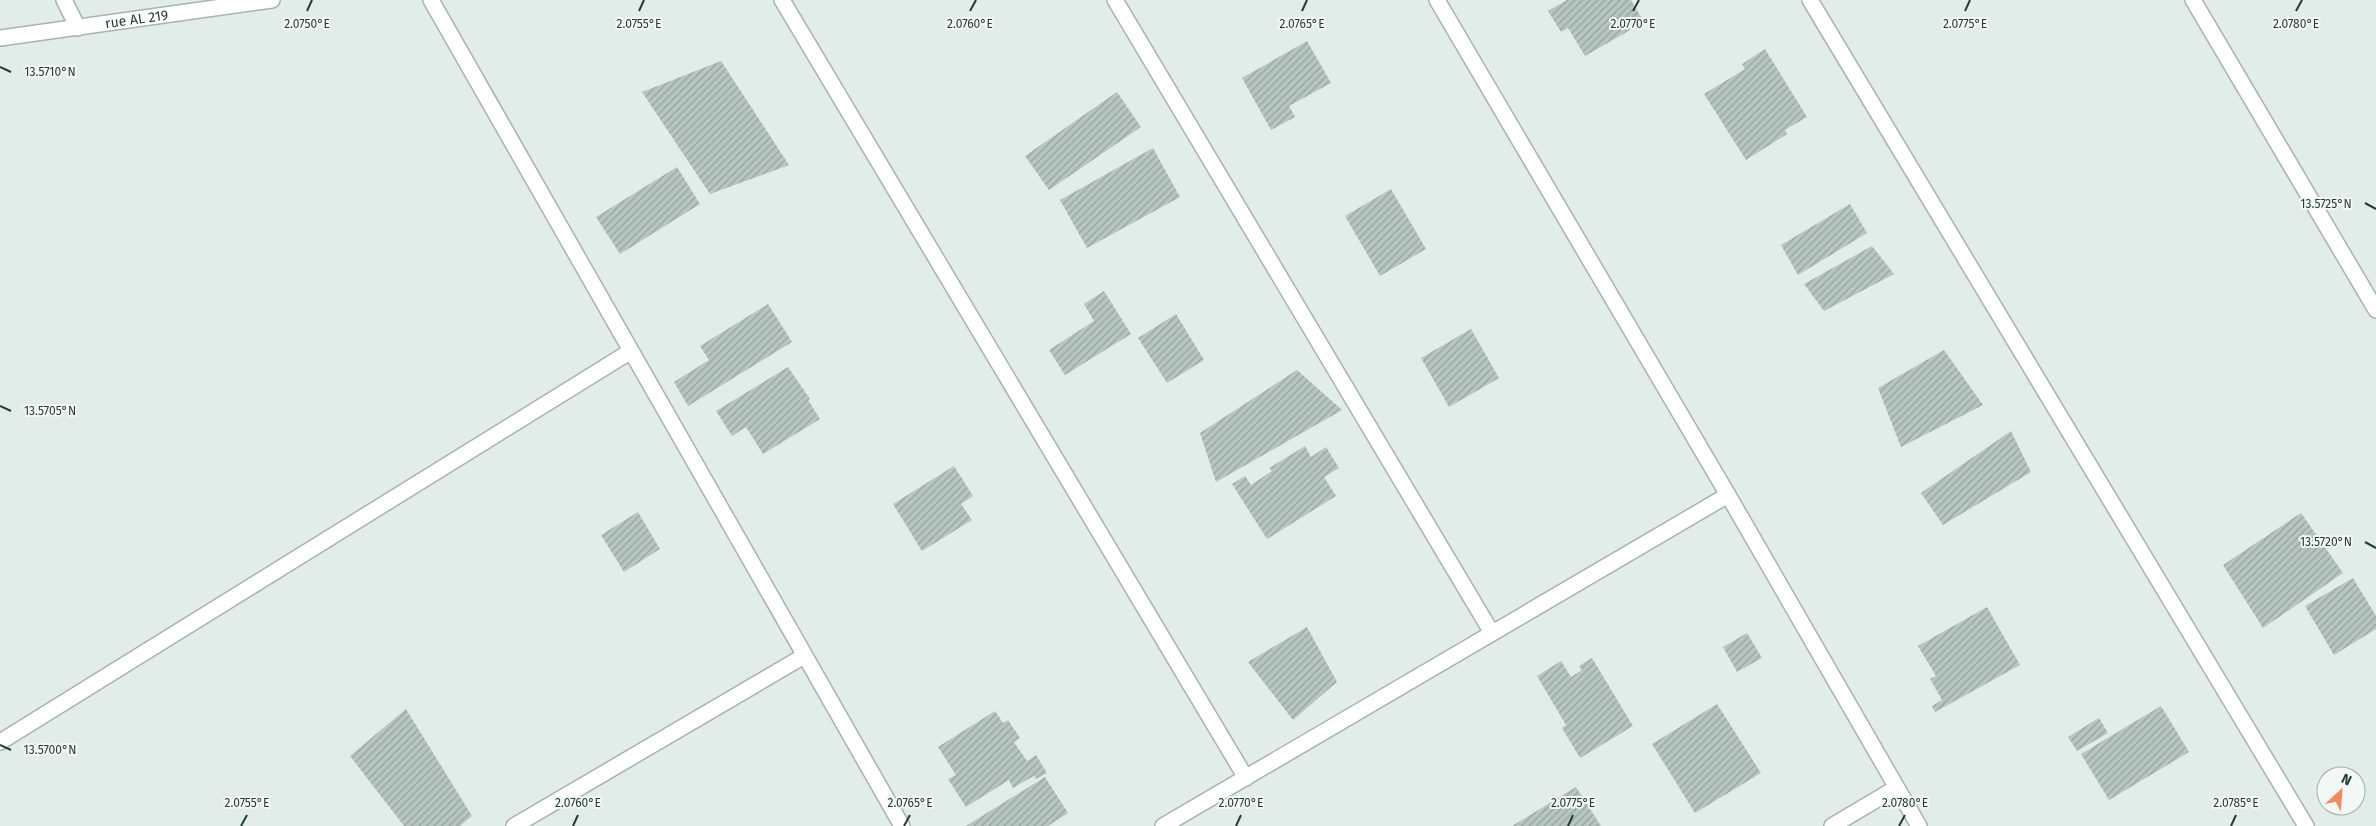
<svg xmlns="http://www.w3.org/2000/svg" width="2376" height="826" viewBox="0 0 2376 826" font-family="'Fira Sans',sans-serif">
  <defs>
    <pattern id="building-hatch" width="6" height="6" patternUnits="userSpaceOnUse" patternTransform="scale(1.25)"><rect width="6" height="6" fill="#b8c6c2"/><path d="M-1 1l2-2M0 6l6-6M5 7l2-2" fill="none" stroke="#95a29e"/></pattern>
  </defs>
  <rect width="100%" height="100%" fill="#e2ece8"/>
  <path fill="url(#building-hatch)" d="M1567,0H1631L1644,22L1585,56L1568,28L1561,32L1548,11Z
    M1307,41L1331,83L1289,106L1295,117L1271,130L1242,78Z
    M1765,49L1807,117L1785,130L1787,134L1746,160L1704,94L1745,69L1742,64Z
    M721,61L789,165L710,194L642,92Z
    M1117,92L1141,127L1049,190L1025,156Z
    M1153,148L1180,197L1087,248L1060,200Z
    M677,167L700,204L620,254L596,217Z
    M1391,189L1426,249L1380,276L1345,216Z
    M1850,204L1867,233L1798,275L1781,245Z
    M1872,246L1894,274L1824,311L1804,284Z
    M1104,291L1131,334L1065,375L1049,350L1094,321L1084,304Z
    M768,304L792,342L688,406L674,382L709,360L700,346Z
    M1176,314L1204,360L1167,383L1138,338Z
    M1471,329L1499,378L1449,407L1421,358Z
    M1944,350L1983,405L1901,447L1878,388Z
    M788,367L810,399L808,400L820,419L763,454L746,427L732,436L716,411Z
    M1297,370L1342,410L1216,482L1200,433Z
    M2011,431L2031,472L1943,525L1921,493Z
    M1305,446L1311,457L1326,447L1339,468L1324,477L1336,496L1267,539L1232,484L1245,476L1251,485L1272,471L1269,468Z
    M954,466L973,496L961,504L972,520L922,551L893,504Z
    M638,512L660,549L624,572L601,535Z
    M2301,513L2343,573L2263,628L2223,565Z
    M2353,578L2376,616V629L2334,655L2305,606Z
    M1987,607L2020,665L1935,712L1932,706L1942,700L1930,679L1936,676L1918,646Z
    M1307,627L1337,682L1293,720L1248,662Z
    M1747,633L1762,658L1737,672L1723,647Z
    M1592,658L1633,726L1580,758L1562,728L1566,725L1537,676L1561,661L1571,677L1582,670L1579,666Z
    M1717,704L1761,773L1695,813L1652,744Z
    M2161,706L2189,752L2109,800L2081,754Z
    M406,709L472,816L460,826H404L350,756Z
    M995,711L1003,723L1008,720L1020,738L1014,742L1027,761L1036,755L1047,773L1036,779L1034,776L1013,788L1009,780L966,807L948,779L956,775L938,747Z
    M2099,718L2108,733L2077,751L2068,737Z
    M1045,777L1068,813L1048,826H966Z
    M1576,787L1601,826H1512Z"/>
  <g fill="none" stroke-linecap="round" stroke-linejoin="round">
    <defs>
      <g id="street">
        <path d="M64,0L78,28"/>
        <path d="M431,0L902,826"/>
        <path d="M782,0L1246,778"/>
        <path d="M1115,0L1492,633"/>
        <path d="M1437,0L1728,495L1919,826"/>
        <path d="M1810,0L2306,826"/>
        <path d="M2193,0L2376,310"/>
        <path id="s1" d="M0,38L272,0"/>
        <path d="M0,742L631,351"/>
        <path d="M514,826L804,656"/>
        <path d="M1163,826L1728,495"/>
        <path d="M1832,826L1896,788"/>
      </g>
    </defs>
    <use href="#street" stroke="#a5b4af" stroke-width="18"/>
    <use href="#street" stroke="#fff" stroke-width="15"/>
  </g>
  <path fill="none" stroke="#233c37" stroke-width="2" d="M307,11L312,0M639,11L644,0M970,11L976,0M1302,11L1307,0M1633,11L1639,0M1965,11L1970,0M2296,11L2302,0M0,67L11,72M2365,203L2376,209M0,406L11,411M2365,542L2376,548M0,745L11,750M241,826L247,815M573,826L578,815M904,826L910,815M1236,826L1241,815M1568,826L1573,815M1899,826L1905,815M2231,826L2236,815"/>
  <g text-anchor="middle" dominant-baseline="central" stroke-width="4" stroke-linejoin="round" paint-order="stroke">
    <g font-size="14" fill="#233c37" stroke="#f3f8f6">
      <text stroke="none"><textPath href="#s1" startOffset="138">rue AL 219</textPath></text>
    </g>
  </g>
  <g font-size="12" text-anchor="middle" fill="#233c37" stroke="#f3f8f6" stroke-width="4" stroke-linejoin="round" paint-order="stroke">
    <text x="1302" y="28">2.0765°E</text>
    <text x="307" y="28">2.0750°E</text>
    <text x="639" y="28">2.0755°E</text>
    <text x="970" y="28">2.0760°E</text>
    <text x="1965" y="28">2.0775°E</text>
    <text x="2296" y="28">2.0780°E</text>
    <text x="1633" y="28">2.0770°E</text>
    <text x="50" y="76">13.5710°N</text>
    <text x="2326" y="208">13.5725°N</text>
    <text x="50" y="415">13.5705°N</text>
    <text x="2326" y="546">13.5720°N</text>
    <text x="50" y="754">13.5700°N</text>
    <text x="247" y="807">2.0755°E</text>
    <text x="578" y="807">2.0760°E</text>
    <text x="910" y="807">2.0765°E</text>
    <text x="1241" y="807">2.0770°E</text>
    <text x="1573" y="807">2.0775°E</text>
    <text x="1905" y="807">2.0780°E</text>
    <text x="2236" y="807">2.0785°E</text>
  </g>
  <g transform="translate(2341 791) rotate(26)"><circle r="24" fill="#f3f8f6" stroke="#a0adaa"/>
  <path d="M0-4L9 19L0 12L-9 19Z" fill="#ec8d60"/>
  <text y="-8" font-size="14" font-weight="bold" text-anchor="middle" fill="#233c37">N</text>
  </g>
</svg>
